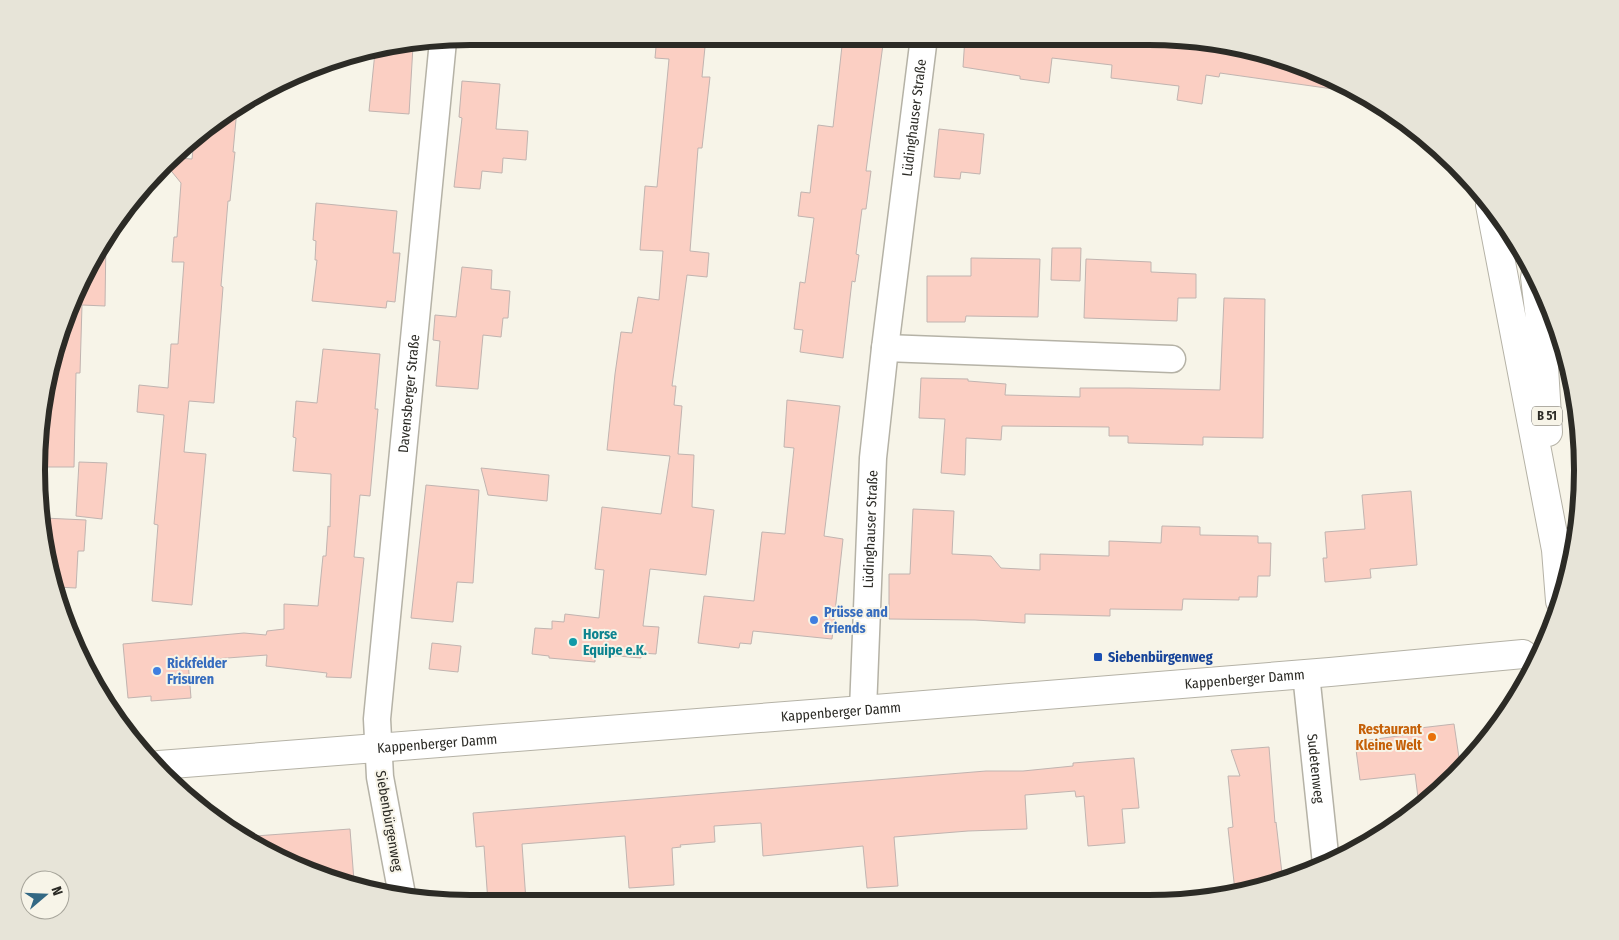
<svg xmlns="http://www.w3.org/2000/svg" width="1619" height="940" viewBox="0 0 1619 940" font-family="'Fira Sans Condensed',sans-serif">
  <rect width="100%" height="100%" fill="#f7f4e8"/>
  <path fill="#fbcfc3" stroke="#c1b4b0" d="M657,36L706,37L702,77H710L702,148H698L690,251L709,253L707,277L687,275L672,386H676L674,405L682,406L678,454L694,455L692,507L714,510L706,575L650,569L643,626L659,627L656,654L641,653V658L595,654V662L549,658V656L532,654L535,628L552,629V621L564,622L565,614L599,618L604,570L595,569L602,507L661,514L670,456L607,450L615,374L621,332L632,333L638,297L659,300L663,251L640,250L645,186L657,187L669,59L655,58Z
    M843,37H884L866,171H871L866,209H862L856,254L859,255L855,282L852,281L843,358L800,352L803,330L794,329L800,282L805,283L814,218L798,216L801,192L810,193L818,125L833,127Z
    M965,37H1107L1264,57L1265,54L1288,59L1341,85L1340,90L1220,73L1219,77L1206,75L1202,104L1177,100L1179,86L1111,78L1112,65L1052,58L1049,83L1020,79V76L963,67Z
    M413,46L409,114L369,111L375,52Z
    M462,81L500,84L496,129L528,131L526,160L503,158L502,173L482,171L480,189L454,187L462,118L459,117Z
    M237,109L233,152H235L230,201H228L221,286L223,287L214,403L189,401L184,452L206,454L192,605L152,601L158,525L154,524L164,415L137,412L139,385L168,388L171,344H178L184,262H172L174,237H177L181,183L168,167L176,158L192,159L194,139L206,126Z
    M939,129L984,134L980,174L961,172L960,179L934,177Z
    M316,203L397,211L393,253H400L395,302L387,301L386,308L312,301L317,260H315L316,241L313,240Z
    M106,236L105,306L82,305L80,373H76L74,467H37L51,357Z
    M1052,248H1081L1080,281L1051,280Z
    M971,258L1040,259L1038,317L966,316L965,322H927V276H971Z
    M1086,259L1151,262V272L1196,274V298H1178L1177,321L1084,318Z
    M462,267L492,270L491,289L510,291L508,318H503L501,337L483,335L478,389L436,386L440,341L433,340L435,315L456,317Z
    M1224,298L1265,299L1263,438L1203,437V445L1128,443V436H1109V427L1002,426L1001,440L966,438L965,475L941,473L945,419L919,418L921,378L968,379V381L1006,384L1005,395L1080,397V388H1129L1220,390Z
    M323,349L380,354L375,409H378L370,496L360,495L354,557L364,558L351,678L326,677L327,673L266,666L267,655L188,661L191,698L151,701V696L128,698L123,644L244,633L266,635L267,631L284,629V604L318,606L323,556H326L328,526L330,527L331,474L293,471L296,438L293,437L296,401L317,403Z
    M787,400L840,406L824,536L843,539L832,639L753,631L751,644L740,643L739,648L698,643L704,596L754,601L762,532L785,534L794,448L784,447Z
    M79,462L107,463L102,519L76,516Z
    M481,468L549,475L547,501L488,495Z
    M426,485L479,490L473,583L457,582L453,622L411,618Z
    M1411,491L1417,565L1370,569L1371,578L1325,582L1323,558H1327L1325,532L1365,529L1362,495Z
    M913,509L954,511L952,554L991,556L1001,568L1040,570V554L1109,556V541L1161,543L1162,526L1200,527V535L1258,536V543H1271L1270,576H1258L1257,597H1239V600L1183,599L1182,610L1110,609V616L1025,614V623L975,620L889,619V574H910Z
    M44,518L86,520L84,551H78L76,588L56,587Z
    M432,643L461,646L458,672L429,669Z
    M1454,724L1461,771L1456,777L1419,805L1415,774L1360,780L1355,742L1412,734L1411,729Z
    M1269,747L1275,823L1276,822L1283,882L1235,891L1228,828L1233,827L1228,776H1240L1231,750Z
    M1134,758L1139,808L1122,809L1125,843L1088,846L1084,796L1076,797L1075,791L1025,795L1027,829L968,831L894,837L898,886L867,888L863,846L763,856L761,823L714,826L715,842L680,845L681,847L672,848L674,885L629,888L625,836L522,844L526,901L488,903L484,846L476,847L473,813L986,771H1023L1073,766V763Z
    M350,829L354,881L338,882L331,881L242,837Z"/>
  <g fill="none" stroke-linecap="round" stroke-linejoin="round">
    <defs>
      <g id="minor">
        <path d="M885,348L1172,359"/>
        <path id="s1" d="M1306,674L1326,864"/>
        <path id="s2" d="M863,710L873,458L885,348L924,37"/>
        <path id="s3" d="M402,895L380,777L377,719L443,41"/>
      </g>
      <g id="secondary">
        <path id="s4" d="M159,765L863,710L1330,672L1523,654"/>
      </g>
      <path id="trunk" d="M1490,205L1557,555
        M1535,277L1542,335L1548,432
        M1555,537L1560,601"/>
    </defs>
    <use href="#minor" stroke="#b5b2a6" stroke-width="29"/>
    <use href="#secondary" stroke="#b5b2a6" stroke-width="30"/>
    <use href="#trunk" stroke="#b5b2a6" stroke-width="30"/>
    <use href="#minor" stroke="#fff" stroke-width="26"/>
    <use href="#secondary" stroke="#fff" stroke-width="28"/>
    <use href="#trunk" stroke="#fff" stroke-width="28"/>
  </g>
  <g fill="#3f7fe0" stroke="#f7f4e8" stroke-width="2">
    <circle cx="814" cy="620" r="5"/>
    <circle cx="157" cy="671" r="5"/>
  </g>
  <circle fill="#0f9aa8" stroke="#f7f4e8" stroke-width="2" cx="573" cy="642" r="5"/>
  <rect fill="#1a4fb4" stroke="#f7f4e8" stroke-width="2" x="1093" y="652" width="10" height="10" rx="2.5"/>
  <circle fill="#e8710a" stroke="#f7f4e8" stroke-width="2" cx="1432" cy="737" r="5"/>
  <g text-anchor="middle" dominant-baseline="central" stroke-width="4" stroke-linejoin="round" paint-order="stroke">
    <rect fill="#f7f4e8" stroke="#696760" stroke-width="1" x="1532" y="406.5" width="30" height="19" rx="4"/>
    <g font-size="12" font-weight="bold" fill="#2c2b26">
      <text x="1547" y="416">B 51</text>
    </g>
    <g font-size="14" fill="#2c2b26" stroke="#f7f4e8">
      <text stroke="none"><textPath href="#s2" startOffset="595">Lüdinghauser Straße</textPath></text>
      <text stroke="none"><textPath href="#s3" startOffset="505">Davensberger Straße</textPath></text>
      <text stroke="none"><textPath href="#s2" startOffset="181">Lüdinghauser Straße</textPath></text>
      <text stroke="none"><textPath href="#s4" startOffset="1089">Kappenberger Damm</textPath></text>
      <text stroke="none"><textPath href="#s4" startOffset="684">Kappenberger Damm</textPath></text>
      <text stroke="none"><textPath href="#s4" startOffset="279">Kappenberger Damm</textPath></text>
      <text stroke="none"><textPath href="#s1" startOffset="95">Sudetenweg</textPath></text>
      <text transform="translate(389 821) rotate(80)">Siebenbürgenweg</text>
    </g>
    <g font-size="14" font-weight="bold" fill="#366cbe" stroke="#f7f4e8" text-anchor="start">
      <text x="824" y="612">Prüsse and<tspan x="824" dy="16">friends</tspan></text>
      <text x="167" y="663">Rickfelder<tspan x="167" dy="16">Frisuren</tspan></text>
    </g>
    <g font-size="14" font-weight="bold" fill="#0d838f" stroke="#f7f4e8" text-anchor="start">
      <text x="583" y="634">Horse<tspan x="583" dy="16">Equipe e.K.</tspan></text>
    </g>
    <g font-size="14" font-weight="bold" fill="#164399" stroke="#f7f4e8" text-anchor="start">
      <text x="1108" y="657">Siebenbürgenweg</text>
    </g>
    <g font-size="14" font-weight="bold" fill="#c56008" stroke="#f7f4e8" text-anchor="end">
      <text x="1422" y="729">Restaurant<tspan x="1422" dy="16">Kleine Welt</tspan></text>
    </g>
  </g>
  <path d="M0 0H1619V940H0ZM470 45H1149A425 425 0 0 1 1574 470V470A425 425 0 0 1 1149 895H470A425 425 0 0 1 45 470V470A425 425 0 0 1 470 45Z" fill="#e7e4d8" fill-rule="evenodd"/>
  <path fill="none" stroke="#2c2b26" stroke-width="6" d="M470 45H1149A425 425 0 0 1 1574 470V470A425 425 0 0 1 1149 895H470A425 425 0 0 1 45 470V470A425 425 0 0 1 470 45Z"/>
  <g transform="translate(45 895) rotate(71)"><circle r="24" fill="#f7f4e8" stroke="#a6a49a"/>
  <path d="M0-4L9 19L0 12L-9 19Z" fill="#336884"/>
  <text y="-8" font-size="14" font-weight="bold" text-anchor="middle" fill="#2c2b26">N</text>
  </g>
</svg>
